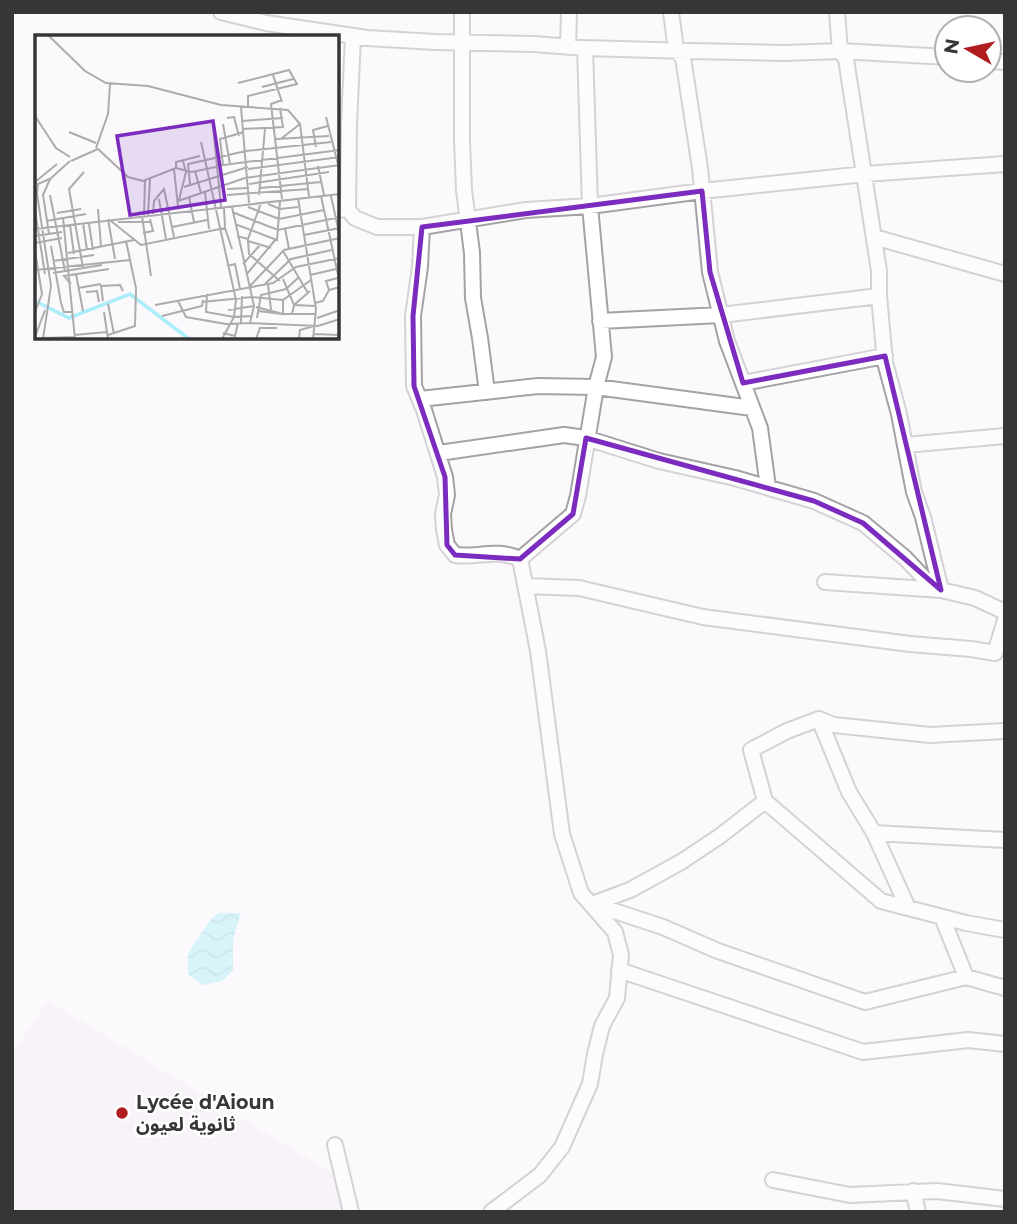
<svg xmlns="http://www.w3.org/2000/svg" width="1017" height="1224" viewBox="0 0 1017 1224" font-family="Montserrat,'Noto Sans Arabic',sans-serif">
  <defs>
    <pattern id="water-waves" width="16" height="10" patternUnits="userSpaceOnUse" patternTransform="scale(1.75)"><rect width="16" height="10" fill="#acedfa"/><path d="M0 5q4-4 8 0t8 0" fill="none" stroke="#95ccd7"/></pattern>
  </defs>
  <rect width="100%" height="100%" fill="#fbf9fc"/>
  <path fill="#f1eaf4" d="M48,1001L332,1173L344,1196L346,1212H12V1053Z"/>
  <path fill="url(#water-waves)" d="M218,913H241L233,939V970L222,981L202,985L188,974V953L208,923Z"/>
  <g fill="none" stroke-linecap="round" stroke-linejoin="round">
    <defs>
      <path id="minor" d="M221,12L266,23L367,38L435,42L534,44L585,48L690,51L785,53L840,51L947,57
        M462,12V141L464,190L472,253L473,298L480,338L487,392
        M671,12L676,50L683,58L700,168L710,272L727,341L760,428L768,487
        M837,12L840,51L846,59L879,271V296L885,362L899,414L914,492L923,517L941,590
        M568,47L569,12
        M989,61L1005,62
        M338,209L348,210L355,218L377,227H422L526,210L590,206L702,191L865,174L1005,164
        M348,210L349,125L353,36
        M422,227L420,267L413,316L414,386L424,410L445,477L447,495L443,514L444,530L447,545L455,555C479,558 496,548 520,559L538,651L562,834L581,893L615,932L621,955L617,998L602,1026L595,1054L590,1084L562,1147L540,1175L491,1212
        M874,237L1005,274
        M600,321L721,315L879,296
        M743,383L885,356
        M420,399L538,386L596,387L752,408
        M905,445L1005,436
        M439,453L564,435L586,438L659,461L735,478L814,501L863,523L905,558L927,581L941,590
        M520,559L573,514L578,496L596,387L604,357L590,206L585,48
        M825,582L941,590L975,598L1005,612
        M525,586L579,588L703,617L910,644L971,649L995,653L1005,620
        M819,719L849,792L874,833L908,908
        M1005,731L930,735L834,725L819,719L787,731L751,750L765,801L881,901L966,923L1005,930
        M874,833L1005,840
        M592,904L630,890L681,862L720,836L765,801
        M593,904L663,927L718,951L865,1002L966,977L1005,988
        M942,917L966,977
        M619,970L863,1052L968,1040L1005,1044
        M335,1145L351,1212
        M773,1180L850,1195L937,1191L1005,1199
        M913,1191L918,1212"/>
    </defs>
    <use href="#minor" stroke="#a4a2a5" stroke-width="18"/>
    <use href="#minor" stroke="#fff" stroke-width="14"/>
  </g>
  <path d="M0 0H1017V1224H0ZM702,191L710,272L743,383L885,356L941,590L863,523L814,501L586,438L573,514L520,559L455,555L447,545L445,477L414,386L413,316L422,227Z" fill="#fbf9fc" fill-opacity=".55" fill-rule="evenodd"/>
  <path fill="none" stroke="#7b2cbf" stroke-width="5" stroke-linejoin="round" d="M702,191L710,272L743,383L885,356L941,590L863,523L814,501L586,438L573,514L520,559L455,555L447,545L445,477L414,386L413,316L422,227Z"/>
  <circle fill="#af1d20" stroke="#fff" stroke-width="2.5" cx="122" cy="1113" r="7"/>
  <g text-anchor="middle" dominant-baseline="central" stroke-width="5" stroke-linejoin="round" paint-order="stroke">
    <g font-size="19" font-weight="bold" fill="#373637" stroke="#fff" text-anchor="start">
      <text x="136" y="1102">Lycée d'Aioun<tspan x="136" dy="22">ثانوية لعيون</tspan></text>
    </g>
  </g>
  <g transform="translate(35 35)">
    <rect width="304" height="304" fill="#fbf9fc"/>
    <path fill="none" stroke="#acedfa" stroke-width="3.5" d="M0,266L34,283L95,259L154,304"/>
    <path fill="none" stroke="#adabad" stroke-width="2" d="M14,1L50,36L71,48L113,51L186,70L253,75L265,89L274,162M238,40L247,67M203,48L254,35L262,49L213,61V72M227,52L258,44M247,65L236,69L247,164M206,72L214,168M0,81L21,113L35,122M291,82L305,137M192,83L199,82L204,101M207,86L248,83M188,89L195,129M178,91L186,172M208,94L248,92L245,73M34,97L61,108M247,103L265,89M241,104L294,101M166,107L201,265L199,282L216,281M281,112L278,95L293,91M61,113L73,79L75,49M36,126L63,114L93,142L108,146L141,133V127L165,121M153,128L155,149M153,129L211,116L296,107M188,130L185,104L209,97M181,131L305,115M283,131L289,160M141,133L157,137L181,132M139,134L143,172M213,134L305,122M160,136L166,158M0,147L22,129M214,149L294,137M149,152L213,132M225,153L286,147M192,154L214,153M170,157L174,194M15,160L30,236M192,160L273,154M224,160L230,94M286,161L305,249M296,161L305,202M154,162L159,187M263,163L281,274L278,304M124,164L131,204M144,165L151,137L148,126M143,166L210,143L305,130M233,169L245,174L263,172M197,172L219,271L215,288L283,291L305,284M213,172L244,184L289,175M63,174L66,211M0,176L10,239M197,177L243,195L305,182M22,178L46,174M118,179L119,166L129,154L139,202M109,180L110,146M113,180L115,144M107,181L116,241M28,183L40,304M73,184L80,224M11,186L51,179M76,186L106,210L190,193L189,173M83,187H116M48,188L52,215M54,189L58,215M200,189L242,205L245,167M35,190L39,219M137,192L172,185M190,193L197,214M250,193L254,214M0,194L305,159M108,198L118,196L115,184M14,199L8,160L15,144L35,126M269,200L305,193M0,201L27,197M202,201L213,204L226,168M0,208L27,203M16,211L26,268L29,277H37M236,213L213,206L214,219L245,246M0,216L7,259L0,277M248,216L273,258M33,218L99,205M18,226L59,220M208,229L226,209M192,231L200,229L205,254M48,233L34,154L49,137M0,235L95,225M18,238L67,230M41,239L48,276M211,240L241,204M275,240L301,234M248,244L259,270L281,271M36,249L29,241L74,234M230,249L256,224L297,215M233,249L236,275M215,251L249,215L305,203M43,253L66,249M294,255L291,246L303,243M51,257L62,256L64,267M172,259L171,277L199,282L187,304M68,266L66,251L85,250L88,256M143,266L151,282L191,289L215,288M167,267L217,262L248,265L276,245M280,268L288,266L294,255L305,252M73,269L79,299M120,270L238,248L261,232L305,223M221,272L248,279H281M193,275L219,271M223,276L248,279V265M69,277L73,304M257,279L259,270L275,256M127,281L167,271L168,265M222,283L226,260L251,254L264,242M282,283L305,275M206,288L207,261M188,298L200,301L203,288M279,299L305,300M39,300L72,297M73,300L100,291L101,253L91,206M0,302L10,275M8,303L39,302M8,304L16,251L2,159L3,149L17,143M221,304L225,293H242M264,304L265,295L279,291"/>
    <path fill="#7b2cbf" fill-opacity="0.15" stroke="#7b2cbf" stroke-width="3.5" d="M178,86L190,165L95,180L82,101Z"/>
    <rect width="304" height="304" fill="none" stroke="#373637" stroke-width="3.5"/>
  </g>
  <rect width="1017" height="1224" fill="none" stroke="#373637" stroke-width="28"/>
  <g transform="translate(968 49) rotate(279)"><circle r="33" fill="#ffffff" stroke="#afafaf" stroke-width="2"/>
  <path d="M0-5L12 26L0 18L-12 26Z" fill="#af1d20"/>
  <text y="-10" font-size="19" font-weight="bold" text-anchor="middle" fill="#373637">N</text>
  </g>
</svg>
